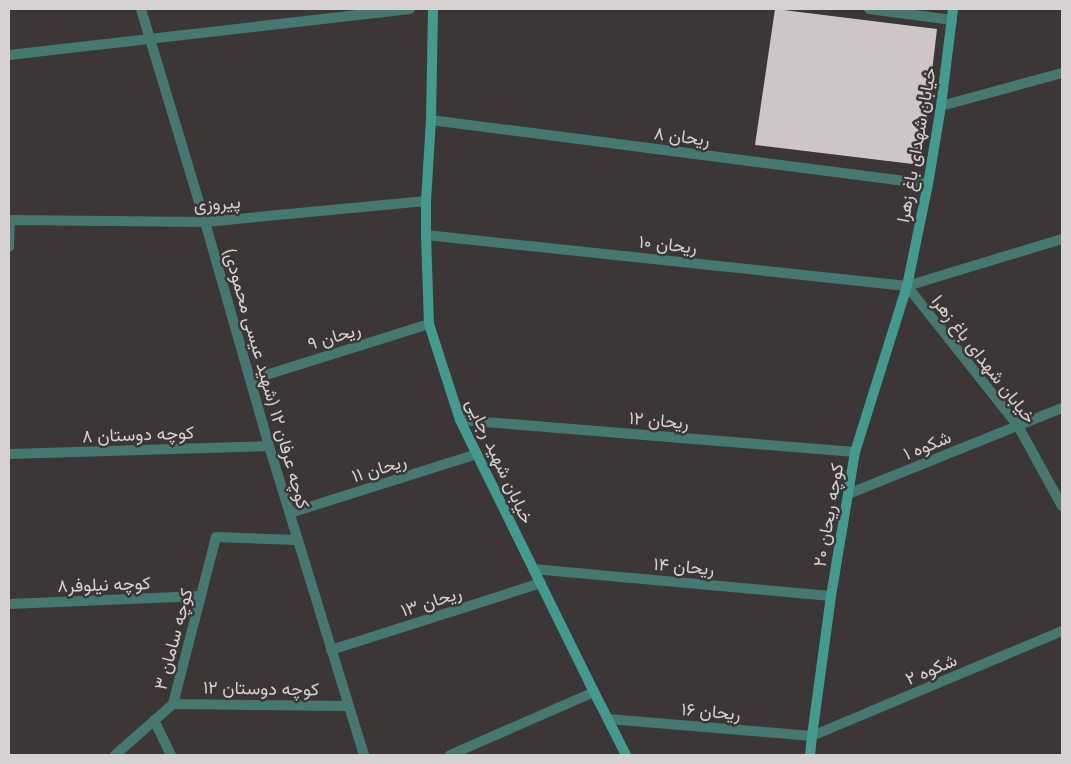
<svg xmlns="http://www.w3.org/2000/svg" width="1071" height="764" viewBox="0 0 1071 764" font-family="Mulish,Vazirmatn,sans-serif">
  <rect width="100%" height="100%" fill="#3c3636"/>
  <path fill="#cec6c6" d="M775,9L937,29L921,165L755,145Z"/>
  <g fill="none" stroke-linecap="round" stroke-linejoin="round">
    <path stroke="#447870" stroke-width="10" d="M141,9L205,222L269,446L364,755
      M869,9L952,20
      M9,55L410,9
      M941,106L1062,73
      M431,120L928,184
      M9,220L205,222L426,201
      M426,235L907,286L1062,239
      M9,247L10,220
      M907,286L1018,426L1062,506
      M250,380L429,324
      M460,420L855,452
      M9,454L269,446
      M848,494L1062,408
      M290,513L477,454
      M533,569L831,596
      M9,604L201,596
      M331,650L541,583
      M173,704L348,706
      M608,719L812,736L1062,631
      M154,720L171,755
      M115,755L173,704L216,537L297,540
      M450,755L594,692"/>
    <path stroke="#429b8f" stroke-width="10" d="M433,9L431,120L426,201V235L429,324L460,420L594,692L626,755
      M810,755L812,736L831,596L855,452L907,286L928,184L941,106L953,9"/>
  </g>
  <g text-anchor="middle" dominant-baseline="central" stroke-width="5" stroke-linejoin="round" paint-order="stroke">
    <g font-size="18" fill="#d6d1d2" stroke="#3c3636">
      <text transform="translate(682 136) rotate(7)">ریحان ۸</text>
      <text transform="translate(916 145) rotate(-80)">خیابان شهدای باغ‌ زهرا</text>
      <text transform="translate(217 203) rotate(-4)">پیروزی</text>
      <text transform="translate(668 244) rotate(6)">ریحان ۱۰</text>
      <text transform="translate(334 336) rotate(-17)">ریحان ۹</text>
      <text transform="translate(984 359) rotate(52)">خیابان شهدای باغ زهرا</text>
      <text transform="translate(267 378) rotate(74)">کوچه عرفان ۱۲ (شهید عیسی محمودی)</text>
      <text transform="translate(659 420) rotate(5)">ریحان ۱۲</text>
      <text transform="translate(138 434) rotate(-2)">کوچه دوستان ۸</text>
      <text transform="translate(927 445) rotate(-22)">شکوه ۱</text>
      <text transform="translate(500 461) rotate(65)">خیابان شهید رجایی</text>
      <text transform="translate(379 468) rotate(-17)">ریحان ۱۱</text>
      <text transform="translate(828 515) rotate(-80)">کوچه ریحان ۲۰</text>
      <text transform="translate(684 566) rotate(5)">ریحان ۱۴</text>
      <text transform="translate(104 584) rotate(-2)">کوچه نیلوفر۸</text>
      <text transform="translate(431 601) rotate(-18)">ریحان ۱۳</text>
      <text transform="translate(173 639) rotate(-75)">کوچه سامان ۳</text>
      <text transform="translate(931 669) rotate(-23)">شکوه ۲</text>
      <text transform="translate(261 688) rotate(1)">کوچه دوستان ۱۲</text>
      <text transform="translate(711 711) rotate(5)">ریحان ۱۶</text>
    </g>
  </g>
  <rect width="1071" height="764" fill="none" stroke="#d6d1d2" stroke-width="20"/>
</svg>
